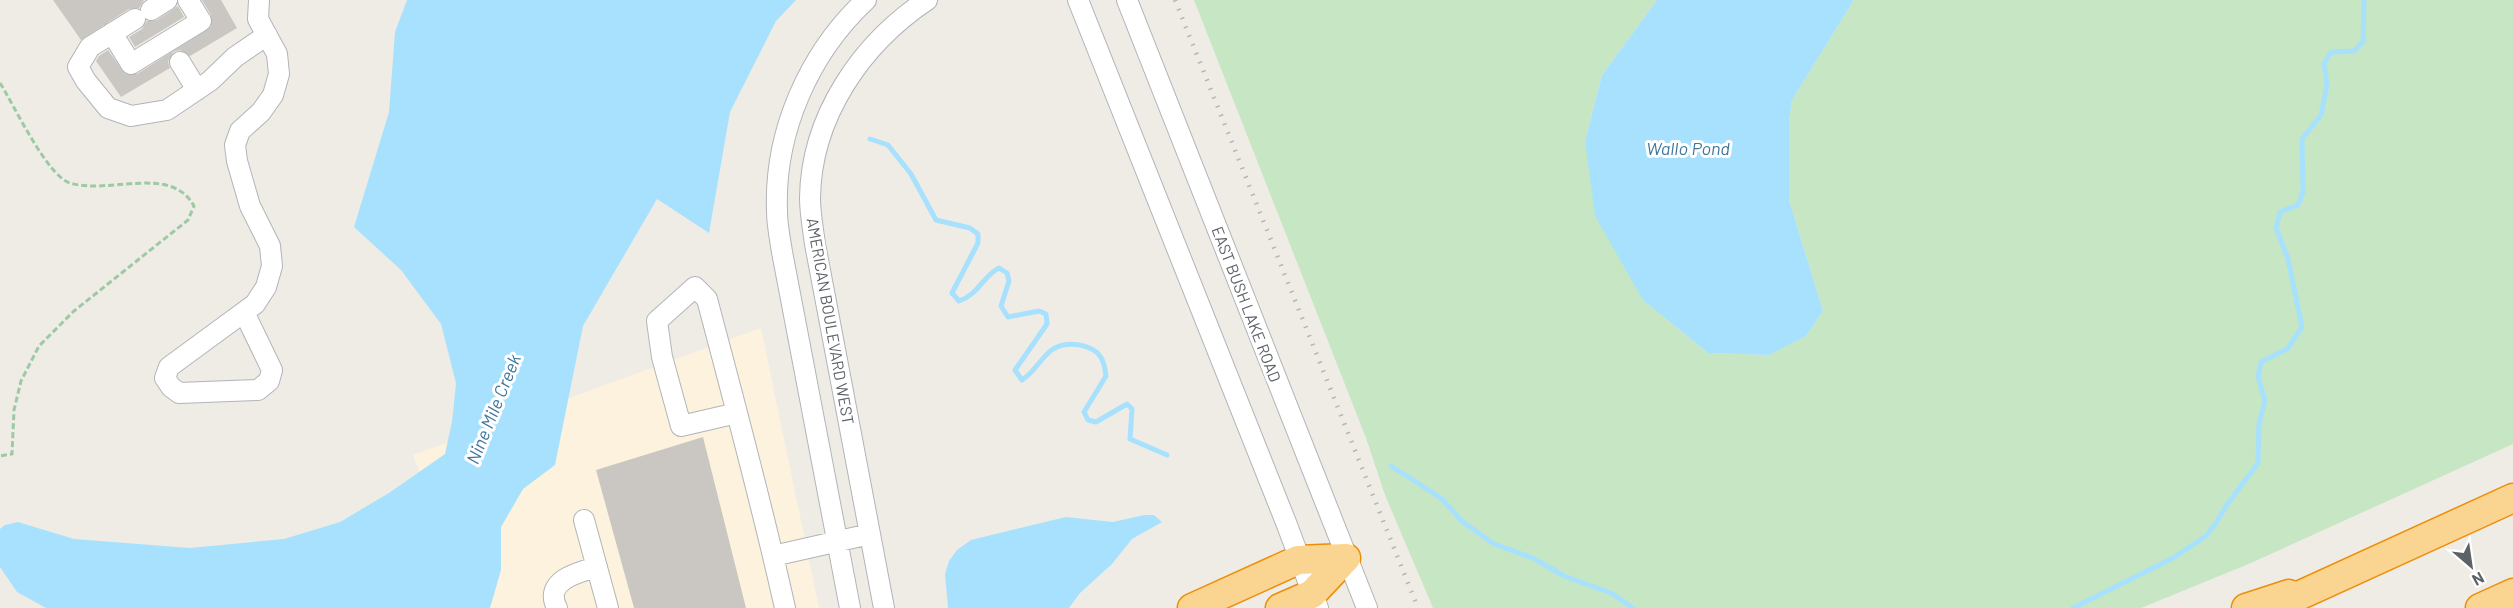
<svg xmlns="http://www.w3.org/2000/svg" width="2513" height="608" viewBox="0 0 2513 608" font-family="Barlow,sans-serif">
  <rect width="100%" height="100%" fill="#efece6"/>
  <path fill="#fdf2dd" d="M761,328L819,608H472L413,455Z"/>
  <path fill="#c7e6c3" d="M1194,0H1657L1602,75L1585,141L1643,300L1708,353L1768,355L1806,336L1823,311L1789,200V121L1792,100L1854,0H2513V444L2251,563L2141,608H1433L1385,495L1366,438Z"/>
  <path fill="#a8e1fd" d="M407,0H796L776,21L730,112L709,233L657,199L583,326L555,465L523,489L501,527V570L490,608H46L17,592L0,567V529L5,525L18,522L74,539L190,548L284,539L340,522L389,493L445,454L452,422L456,383L441,324L401,270L354,227L389,112L395,32Z
    M1657,0H1854L1792,100L1789,121V200L1823,311L1806,336L1769,355L1708,353L1643,300L1595,216L1585,141L1602,75Z
    M1144,515H1154L1162,522L1132,539L1112,564L1080,593L1069,608H948L945,574L949,561L957,550L971,540L1066,517L1113,522Z"/>
  <g fill="none" stroke-linecap="round" stroke-linejoin="round">
    <path stroke="#a8e1fd" stroke-width="5" d="M870,139L888,145L911,174L936,220L970,228L978,234V243L952,293L959,301C979,294 982,277 999,268L1007,273L1009,281L1001,306L1008,317L1039,311L1046,314L1047,324L1015,370L1022,380C1035,372 1041,357 1053,349C1068,340 1097,344 1103,362C1105,366 1105,372 1106,376L1084,412L1088,420L1096,422L1127,404L1132,409L1130,439L1167,455
      M1391,466L1441,498L1463,522L1494,544L1533,558L1564,576L1611,593L1633,608
      M2073,608L2173,558L2206,536L2216,523L2226,506L2258,463L2259,424L2265,400L2258,377L2261,362L2287,349L2302,327L2288,259L2276,228L2280,212L2298,205L2303,192L2302,139L2321,115L2327,85L2324,64L2331,52L2354,51L2363,42L2364,0"/>
  </g>
  <path fill="#cac7c3" d="M53,0H144L139,8L129,9L81,40Z
    M202,0H221L237,28L190,56L180,50L173,52L168,62L170,68L121,97L96,61L99,56L108,50L125,74H137L211,27V15Z
    M178,6L184,17L135,47L129,37L142,29L147,21L157,20Z
    M703,437L746,608H634L596,470Z"/>
  <g fill="none" stroke-linecap="round" stroke-linejoin="round">
    <defs>
      <path id="minor" d="M1078,0L1287,525L1318,608
        M1127,0L1367,608
        M151,10L167,0
        M135,19L90,47L78,67L86,81L108,108L131,116L167,110L210,81L235,57L267,35
        M112,33L131,64L201,21L188,0
        M180,62L197,90
        M244,312L272,370L269,381L258,390L179,393L171,387L165,378L169,367L244,312L255,304L266,287L272,266L270,246L250,206L237,161L235,145L240,131L261,112L273,95L279,74L277,54L258,19L259,0
        M737,413L681,426L662,357L657,321L695,287L707,299C734,402 762,504 785,608
        M584,520L608,608
        M773,556L870,534
        M557,608C543,581 578,572 597,567
        M850,608L782,252C780,239 777,225 777,211C774,132 809,53 866,0
        M884,608L815,244C813,229 810,213 810,198C811,117 861,44 927,0"/>
      <path id="highway" d="M1192,608L1298,560L1346,558
        M1280,608L1312,594L1346,558
        M2246,608L2289,594
        M2272,608L2513,498
        M2480,608L2513,593"/>
    </defs>
    <use href="#minor" stroke="#b1b4b8" stroke-width="22"/>
    <use href="#highway" stroke="#ee8d07" stroke-width="31"/>
    <path stroke="#9ec9a5" stroke-width="3" stroke-dasharray="6 3" stroke-linecap="butt" d="M0,83C14,105 47,176 70,183C109,195 171,164 194,206L188,220L74,311L39,346L21,381L14,410L12,454L0,456"/>
    <use href="#minor" stroke="#fff" stroke-width="20"/>
    <use href="#highway" stroke="#fad592" stroke-width="28"/>
    <path stroke="#b4b5b6" stroke-width="4.5" stroke-dasharray="1.5 8" stroke-linecap="butt" d="M1175,0L1418,608"/>
  </g>
  <g text-anchor="middle" dominant-baseline="central" stroke-width="6" stroke-linejoin="round" paint-order="stroke">
    <g font-size="16" fill="#5d6266" stroke="#fff">
      <text transform="translate(1247 304) rotate(69)">EAST BUSH LAKE ROAD</text>
      <text transform="translate(831 321) rotate(80)">AMERICAN BOULEVARD WEST</text>
    </g>
    <g font-size="18" font-style="italic" fill="#3f779e" stroke="#fff">
      <text x="1688" y="148">Wallo Pond</text>
      <text transform="translate(493 409) rotate(-68)">Nine Mile Creek</text>
    </g>
  </g>
  <g transform="translate(2471 566) rotate(151)" stroke="#ffffff" stroke-width="4.5" paint-order="stroke">
  <path d="M0-4.5L10 22L0 15L-10 22Z" fill="#5d6266"/>
  <text y="-9" font-size="16" font-weight="bold" text-anchor="middle" fill="#5d6266">N</text>
  </g>
</svg>
